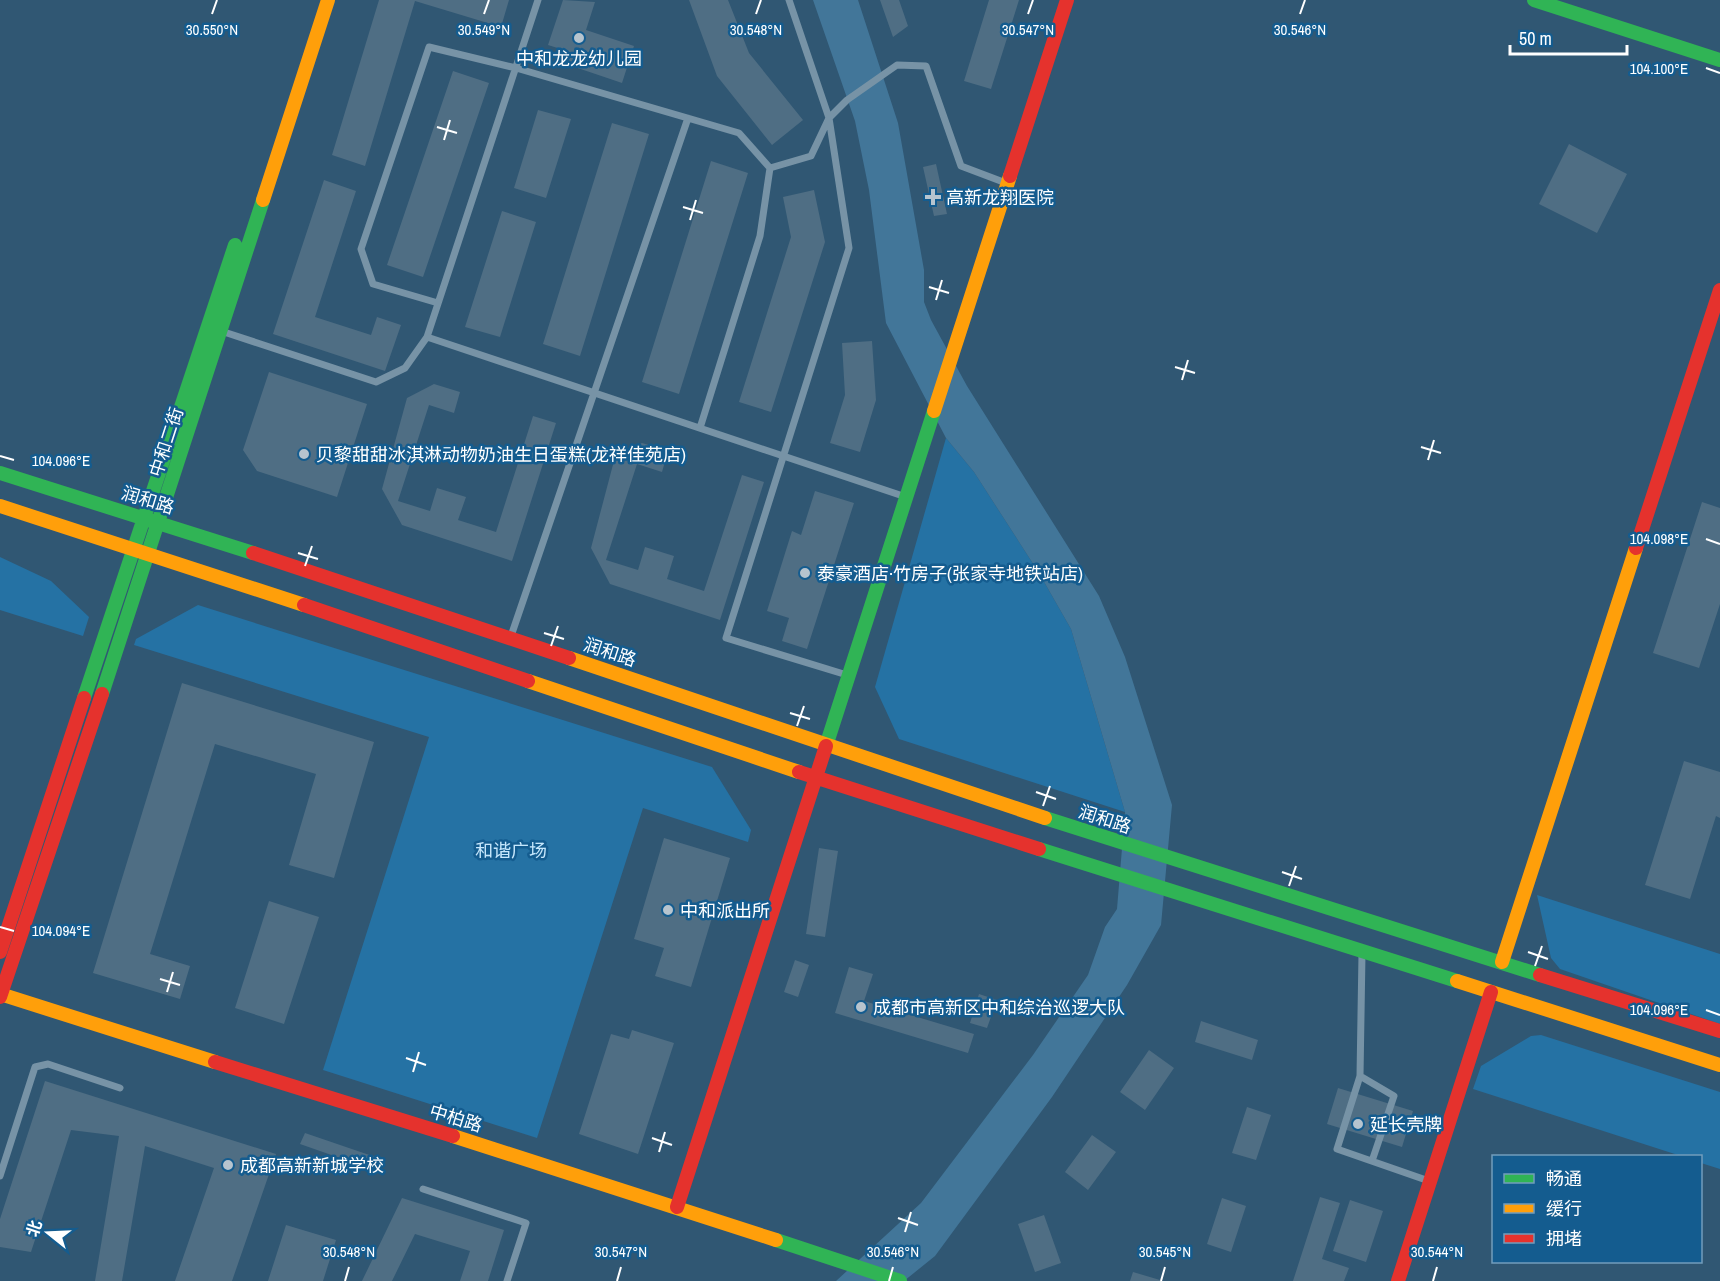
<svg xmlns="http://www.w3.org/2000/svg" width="1720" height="1281" viewBox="0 0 1720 1281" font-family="'Archivo Narrow','Noto Sans SC',sans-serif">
  <rect width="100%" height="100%" fill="#305773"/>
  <path fill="#2572a4" d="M946,438L974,472L1039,573L1071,629L1125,812L899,739L875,687Z
    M0,557L51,581L89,617L83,636L0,610Z
    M198,605L712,767L751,830L748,842L643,808L537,1138L323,1070L429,737L134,645L136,639Z
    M1537,895L1720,954V1024L1560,969L1551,958Z
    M1541,1035L1720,1092V1169L1701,1163L1700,1156H1681L1473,1089L1481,1066L1531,1036Z"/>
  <path fill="#427699" d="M813,0H858L898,123L924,270V302L931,320L967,386L1099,596L1125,657L1172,805L1161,925L1127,985L1052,1097L935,1256L904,1281H836L921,1203L1033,1055L1088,975L1105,927L1117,909L1125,812L1071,629L1039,573L974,472L946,438L886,323L869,190L855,121Z"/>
  <path fill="#4f6e84" d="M379,0H509L501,27L415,1L365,166L332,155Z
    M563,0L595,2L586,30L634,46L622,83L560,62L564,50L548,45Z
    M689,0H728L749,53L803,120L772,145L717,76Z
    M880,0H899L908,26L893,37Z
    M989,0H1019L991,89L964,81Z
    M453,71L489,83L423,277L387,265Z
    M538,110L571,119L546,198L514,188Z
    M612,123L649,134L580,356L543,344Z
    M1569,144L1627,174L1597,233L1539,204Z
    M711,161L748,173L679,394L642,382Z
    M936,164L947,214L934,216L923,167Z
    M324,180L356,191L315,317L371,335L377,317L401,325L385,371L273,334Z
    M814,190L825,242L771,412L739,402L791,237L783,197Z
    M502,211L536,222L500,337L465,327Z
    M872,341L876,400L860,452L830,443L845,395L842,343Z
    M269,372L367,404L337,497L257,471L243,450Z
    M434,384L460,392L454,413L429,405L398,501L430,511L437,488L466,497L458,520L496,532L533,416L556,423L512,561L402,525L382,489L407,398Z
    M642,443L668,451L662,472L637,464L606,560L638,570L645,547L674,556L667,579L704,591L742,475L764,482L720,620L610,584L591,548L615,457Z
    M815,491L854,503L807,649L782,641L789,618L767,611L792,531L801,535Z
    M1702,502L1720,508V604L1699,668L1653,653Z
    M182,683L374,742L334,878L289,865L316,774L215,744L150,954L190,966L180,999L93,973Z
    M1684,761L1720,772V818L1716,816L1690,899L1645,885Z
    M664,838L730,858L691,987L655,976L664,948L634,939Z
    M819,848L838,851L825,937L806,934Z
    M269,901L319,917L284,1024L235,1008Z
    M795,960L809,965L798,997L784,992Z
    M849,967L873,974L864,1001L974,1034L968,1053L835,1013Z
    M979,994L997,1000L987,1028L970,1023Z
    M1201,1021L1258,1040L1252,1060L1195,1042Z
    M632,1030L674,1043L638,1154L579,1134L611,1034L629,1039Z
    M1149,1050L1174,1068L1145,1110L1120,1092Z
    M45,1081L276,1154L232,1281H175L214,1168L145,1146L122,1281H95L119,1136L71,1130L31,1252L0,1247V1219Z
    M1338,1088L1413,1111L1402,1147L1327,1124Z
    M1247,1107L1271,1115L1256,1160L1232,1153Z
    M305,1133L384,1160L380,1172L300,1144Z
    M1092,1135L1116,1152L1088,1190L1065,1172Z
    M1320,1197L1340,1203L1322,1259L1349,1268L1344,1281H1293Z
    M402,1198L504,1230L488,1281H460L470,1251L415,1234L392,1281H362Z
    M1222,1198L1246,1206L1231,1252L1207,1244Z
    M1350,1200L1383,1211L1366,1262L1333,1251Z
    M1044,1215L1061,1263L1035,1272L1018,1224Z
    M286,1225L336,1240L323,1281H268Z
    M1133,1272L1160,1280V1281H1130Z"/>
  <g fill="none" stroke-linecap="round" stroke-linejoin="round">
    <path stroke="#7793a6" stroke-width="7" d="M789,0L829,118L849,248L726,638L847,675
      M770,168L811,156L829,118L847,100L897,65L926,66L961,166L1006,183
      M438,303L373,284L361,249L429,47L516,68L739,133L770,168L760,236L700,428
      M224,332L376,382L405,368L427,337L538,0
      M427,337L906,497
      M511,636L688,118
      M1362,954L1360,1076L1337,1149L1429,1181
      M1360,1076L1394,1096L1372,1161
      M0,1176L35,1067L48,1064L120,1088
      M423,1189L526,1223L507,1281"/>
    <path stroke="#30b455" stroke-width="14" d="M1534,0L1720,60
      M0,473L253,553
      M102,694L263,200
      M84,698L235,245
      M826,746L934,411
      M1045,818L1540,975
      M1039,849L1457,981
      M776,1240L900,1281"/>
    <path stroke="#ff9f0a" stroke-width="14" d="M263,200L328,0
      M934,411L1010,176
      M0,506L304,605
      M569,658L1045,818
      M528,681L799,772
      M1502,962L1636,548
      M1457,981L1720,1065
      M0,994L215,1062
      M453,1136L776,1240"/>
    <path stroke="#e5322d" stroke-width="14" d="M1010,176L1067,0
      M1636,548L1720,290
      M253,553L569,658
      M304,605L528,681
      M799,772L1039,849
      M0,952L84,698
      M1540,975L1720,1031
      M0,997L102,694
      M215,1062L453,1136
      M677,1207L826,746
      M1398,1281L1491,992"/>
  </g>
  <path fill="none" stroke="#fff" stroke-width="2" d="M212,14L217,0M484,14L489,0M756,14L761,0M1028,14L1033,0M1300,14L1305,0M1706,68L1720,73M437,127L457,133M444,140L450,120M683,207L703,213M690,220L696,200M929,287L949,293M936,300L942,280M1175,367L1195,373M1182,380L1188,360M1421,447L1441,453M0,456L14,460M1428,460L1434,440M1706,539L1720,544M298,553L318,559M305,566L312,546M544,633L564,639M551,646L558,626M790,713L810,719M797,726L804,706M1036,792L1056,799M1043,806L1050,786M1282,872L1302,879M1289,886L1296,866M0,927L14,931M1528,952L1548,959M1535,966L1542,946M160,979L180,985M167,992L173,972M1706,1010L1720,1015M406,1058L426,1065M413,1072L419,1052M652,1138L672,1145M659,1152L665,1132M898,1218L918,1225M905,1232L911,1212M345,1281L349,1267M617,1281L621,1267M889,1281L893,1267M1161,1281L1165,1267M1433,1281L1437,1267"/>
  <g fill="#b7c4ce" stroke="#145c8f" stroke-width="2">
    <circle cx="579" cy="38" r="6"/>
    <path d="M930 188h6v6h6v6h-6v6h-6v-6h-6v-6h6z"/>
    <circle cx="304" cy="454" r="6"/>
    <circle cx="805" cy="573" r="6"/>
    <circle cx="668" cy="910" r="6"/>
    <circle cx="861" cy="1007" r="6"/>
    <circle cx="1358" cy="1124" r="6"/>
    <circle cx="228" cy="1165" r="6"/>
  </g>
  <g text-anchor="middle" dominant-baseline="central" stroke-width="5" stroke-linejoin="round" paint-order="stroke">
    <g font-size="18" fill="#fff" stroke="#145c8f" text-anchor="start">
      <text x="579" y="58" text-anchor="middle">中和龙龙幼儿园</text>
      <text x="946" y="197">高新龙翔医院</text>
      <text x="316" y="454">贝黎甜甜冰淇淋动物奶油生日蛋糕(龙祥佳苑店)</text>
      <text x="817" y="573">泰豪酒店·竹房子(张家寺地铁站店)</text>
      <text x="680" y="910">中和派出所</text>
      <text x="873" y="1007">成都市高新区中和综治巡逻大队</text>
      <text x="1370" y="1124">延长壳牌</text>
      <text x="240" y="1165">成都高新新城学校</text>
    </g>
    <g font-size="18" fill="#fff" stroke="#145c8f">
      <text transform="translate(166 442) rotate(-72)">中和二街</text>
      <text transform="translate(148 500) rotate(17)">润和路</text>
      <text transform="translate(610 652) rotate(18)">润和路</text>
      <text transform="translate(1105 819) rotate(18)">润和路</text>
      <text transform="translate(456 1118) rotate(17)">中柏路</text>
    </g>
    <g font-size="18" fill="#c6e7fc" stroke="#145c8f">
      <text x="511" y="850">和谐广场</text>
    </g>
  </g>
  <g font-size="15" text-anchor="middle" fill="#fff" stroke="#145c8f" stroke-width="5" stroke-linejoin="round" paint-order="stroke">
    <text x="212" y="35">30.550°N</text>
    <text x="484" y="35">30.549°N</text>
    <text x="756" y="35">30.548°N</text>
    <text x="1028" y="35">30.547°N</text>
    <text x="1300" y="35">30.546°N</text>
    <text x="1659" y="74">104.100°E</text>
    <text x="61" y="466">104.096°E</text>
    <text x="1659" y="544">104.098°E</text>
    <text x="61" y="936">104.094°E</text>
    <text x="1659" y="1015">104.096°E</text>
    <text x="349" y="1257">30.548°N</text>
    <text x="621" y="1257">30.547°N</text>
    <text x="893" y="1257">30.546°N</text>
    <text x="1165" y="1257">30.545°N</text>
    <text x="1437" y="1257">30.544°N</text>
  </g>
  <rect x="1492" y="1155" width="210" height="108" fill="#145c8f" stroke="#729dbc" stroke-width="1.5"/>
  <rect x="1504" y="1174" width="30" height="9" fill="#30b455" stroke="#729dbc" stroke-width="1.5"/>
  <text x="1546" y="1185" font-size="18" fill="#ffffff">畅通</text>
  <rect x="1504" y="1204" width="30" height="9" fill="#ff9f0a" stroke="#729dbc" stroke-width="1.5"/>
  <text x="1546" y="1215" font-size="18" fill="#ffffff">缓行</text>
  <rect x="1504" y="1234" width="30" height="9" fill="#e5322d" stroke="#729dbc" stroke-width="1.5"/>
  <text x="1546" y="1245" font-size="18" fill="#ffffff">拥堵</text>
  <g transform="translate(48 1233) rotate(288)" stroke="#145c8f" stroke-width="4.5" paint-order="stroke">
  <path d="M0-4.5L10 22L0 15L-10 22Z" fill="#ffffff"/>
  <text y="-9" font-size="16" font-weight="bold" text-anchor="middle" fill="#ffffff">北</text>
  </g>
  <path d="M1510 45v9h117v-9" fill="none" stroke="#ffffff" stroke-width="3"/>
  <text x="1519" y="45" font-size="18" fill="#ffffff" stroke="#145c8f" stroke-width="4.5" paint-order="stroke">50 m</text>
</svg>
